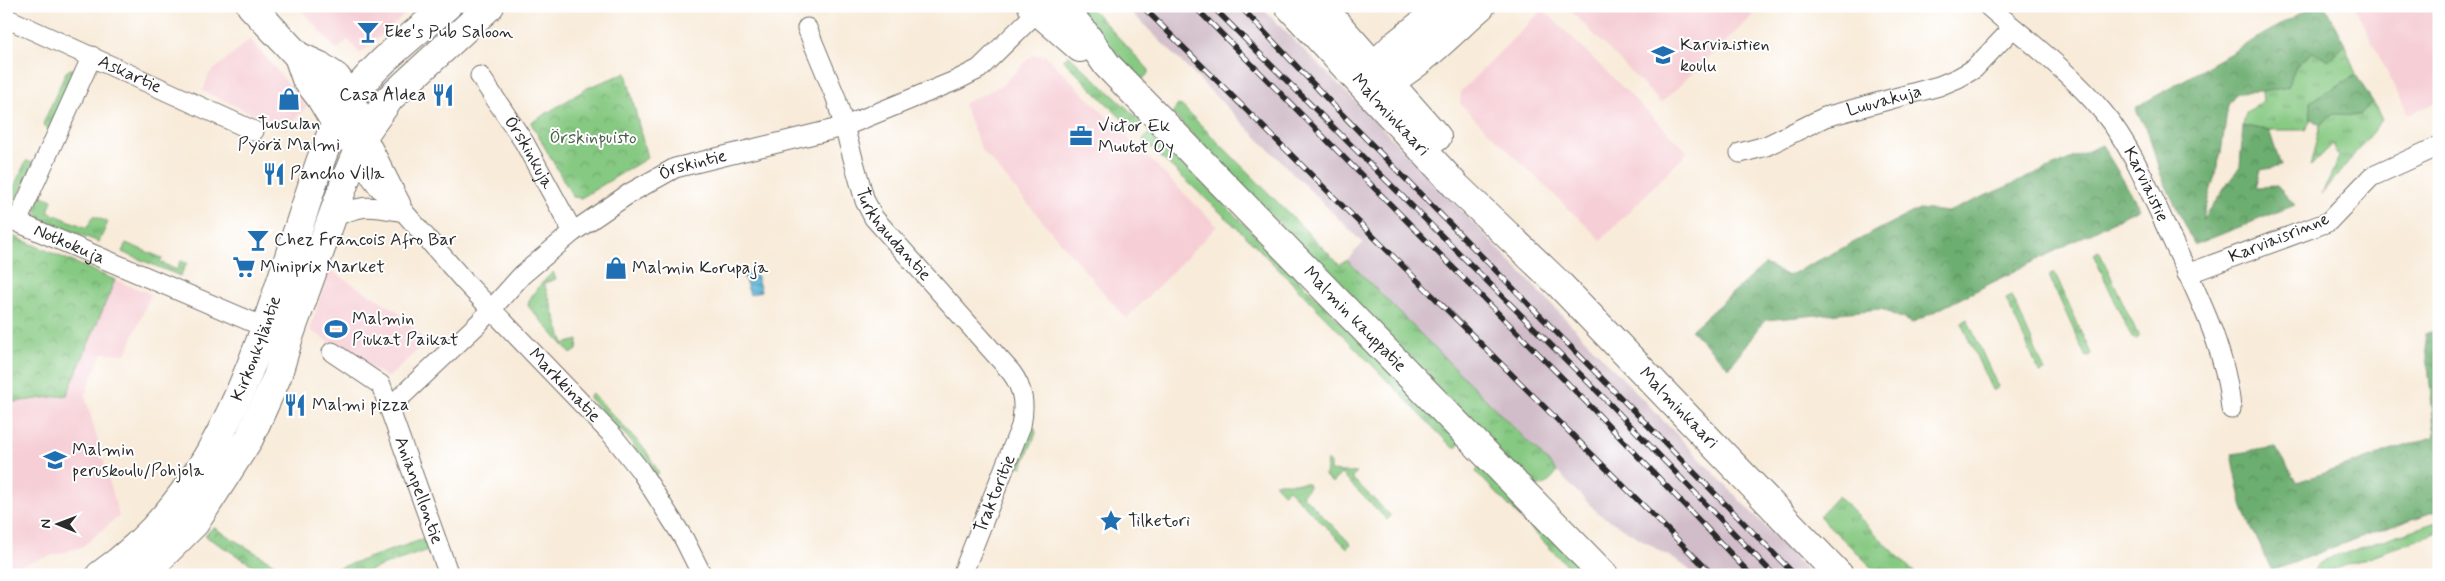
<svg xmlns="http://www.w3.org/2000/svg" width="2445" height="581" viewBox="0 0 2445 581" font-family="Mynerve,sans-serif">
  <defs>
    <pattern id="grass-tufts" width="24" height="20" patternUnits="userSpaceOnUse" patternTransform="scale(1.25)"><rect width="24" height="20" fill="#86c982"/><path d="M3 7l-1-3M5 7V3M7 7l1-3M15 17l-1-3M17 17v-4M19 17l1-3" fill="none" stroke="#6ea36b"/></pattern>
    <pattern id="forest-crowns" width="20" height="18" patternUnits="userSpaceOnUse" patternTransform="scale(1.25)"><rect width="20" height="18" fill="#6cad70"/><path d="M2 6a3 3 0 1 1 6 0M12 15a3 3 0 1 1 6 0" fill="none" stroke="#598d5c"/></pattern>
    <pattern id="park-crowns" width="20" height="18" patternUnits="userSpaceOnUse" patternTransform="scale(1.25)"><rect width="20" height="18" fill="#86c982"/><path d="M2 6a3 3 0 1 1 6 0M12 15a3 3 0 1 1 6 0" fill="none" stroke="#6ea36b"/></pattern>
    <pattern id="water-rules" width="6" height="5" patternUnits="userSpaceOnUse" patternTransform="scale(1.25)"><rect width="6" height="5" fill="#5cb3d9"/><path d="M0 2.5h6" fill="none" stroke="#4c92b0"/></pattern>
  </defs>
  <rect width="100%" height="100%" fill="#fff"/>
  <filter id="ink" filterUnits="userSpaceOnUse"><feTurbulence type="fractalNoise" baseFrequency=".02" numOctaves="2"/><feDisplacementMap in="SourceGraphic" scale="10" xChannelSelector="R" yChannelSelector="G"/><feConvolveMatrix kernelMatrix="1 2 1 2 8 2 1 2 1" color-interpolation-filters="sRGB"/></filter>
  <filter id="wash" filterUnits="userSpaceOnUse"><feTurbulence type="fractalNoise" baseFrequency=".0096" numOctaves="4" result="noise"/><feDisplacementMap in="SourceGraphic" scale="20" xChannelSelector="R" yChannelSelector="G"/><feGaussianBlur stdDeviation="1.12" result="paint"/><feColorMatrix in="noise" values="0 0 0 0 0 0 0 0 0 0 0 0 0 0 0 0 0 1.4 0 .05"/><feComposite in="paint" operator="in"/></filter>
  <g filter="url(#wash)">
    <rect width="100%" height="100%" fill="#f8ebd9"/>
    <path fill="#f6cfd6" d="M298,6H414L360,54L348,40L337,50Z
      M1566,6H1763L1661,103Z
      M2354,6H2439V102L2408,114Z
      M1543,9L1688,152L1601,240L1460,104L1461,91Z
      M250,39L307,106L286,129L203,91L209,74Z
      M1033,55H1045L1217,226L1126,319L982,150L963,104L1002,85Z
      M329,270L396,310L426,342L388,378L310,330Z
      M115,280L151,294L126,354L102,353L85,395L119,516L82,547L6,569V403L67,395Z"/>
    <path fill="#d1bdc9" d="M1125,6H1260L1379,125L1812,575H1694L1685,566L1599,514L1347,260L1363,243Z"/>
    <path fill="url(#grass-tufts)" stroke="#587a56" d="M1070,6H1089L1149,70V73L1142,79Z
      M2345,45L2356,75L2310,102L2311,119L2305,130H2269L2243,126L2246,112L2263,101L2262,92L2287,87L2296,66L2312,52L2328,60Z
      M1069,55L1143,123L1135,132L1063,60Z
      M71,69H73V75L49,130L43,124L66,72Z
      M2373,102L2382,120L2322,194L2339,157L2333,144L2310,167L2320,125L2332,114L2361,115Z
      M1178,105L1182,106L1340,265L1347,260L1557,471C1554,481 1543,486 1534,488L1172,113Z
      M1152,131L1460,443L1457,447L1453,448L1253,243L1143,140Z
      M26,161L34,162L17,199L10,205L8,199Z
      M41,195L52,200L48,212L87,228L93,216L108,222L99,242L41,219L35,210Z
      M126,243L162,258L160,262L177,270L180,261L187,263L180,276L122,252Z
      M2099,251L2139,337L2136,339L2132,338L2093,254Z
      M553,272L556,279L544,283L564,344L578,340L577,350L571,354L528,306C529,294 545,280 553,272Z
      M2055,273L2091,354L2088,356L2085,355L2050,278V275Z
      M2012,296L2045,371L2040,373L2006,299Z
      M1967,319L1998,387L1995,390H1992L1961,323Z
      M592,393L645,449L659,473L655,476L628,438L588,397Z
      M1029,425L1035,429L1036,433L1022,467L1014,464Z
      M1327,460L1330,462V471L1357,473L1352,478L1391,516L1387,520L1341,474L1332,483L1325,476Z
      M1480,463L1589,575H1576L1476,472Z
      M1274,483H1308L1309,487L1302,495L1351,544L1347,548L1288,489L1283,493Z
      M1838,496L1917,575H1880L1819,516Z
      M2439,521V532L2319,575H2312L2317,565L2325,560Z"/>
    <path fill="url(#forest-crowns)" stroke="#4c6c4e" d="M2313,6H2325L2345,45L2328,61L2312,52L2296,66L2287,87L2262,92L2237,93L2228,105L2221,153L2202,221L2240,166L2243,126L2269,130L2281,166L2261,170L2256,187L2277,186L2295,205L2194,245L2160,173L2148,132L2135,108Z
      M2356,75L2373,102L2361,115L2332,114L2320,125L2311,119L2310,102Z
      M2102,145L2140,208L1912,323L1881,309L1765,320L1729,368L1691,330L1765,264L1788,276L1919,209L1948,212Z
      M2439,329V510L2361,537L2272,571L2243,509L2232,454L2276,447L2297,482L2435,436L2425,334Z"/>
    <path fill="url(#park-crowns)" stroke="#587a56" d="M626,73L647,158L581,198L573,197L531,123L589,87Z
      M6,233L115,280L67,395L6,403Z
      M213,527L292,575H269L205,536Z
      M424,539L428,550L355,575H318Z"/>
    <path fill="url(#water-rules)" stroke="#446f82" d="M755,271L761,291L750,295L743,275Z"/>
  </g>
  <g filter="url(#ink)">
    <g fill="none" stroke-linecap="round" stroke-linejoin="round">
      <defs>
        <g id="street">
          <path id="s1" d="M1988,6C2027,40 2070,72 2103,112C2132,147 2149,190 2168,231C2194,288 2226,346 2231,409"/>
          <path id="s2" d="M6,18L254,131"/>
          <path id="s3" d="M807,28L836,98L865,201L874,218L1011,372C1024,389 1025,406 1021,426L962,575"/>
          <path id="s4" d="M92,56L17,222L276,332"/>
          <path id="s5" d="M480,76L524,142L573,232"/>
          <path d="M365,133L401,204"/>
          <path id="s6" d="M1740,153L1766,146L1825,117L1939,86L1958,78L1974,69L2013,28"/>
          <path id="s7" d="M355,156L379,188L404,212L465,282L613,436L640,470L684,539L702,575"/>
          <path d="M332,218C364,203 371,206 404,212"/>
          <path d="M2187,274L2328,222L2371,177L2439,146"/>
          <path id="s8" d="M332,352L381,385L449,575"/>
          <path id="s9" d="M390,407L478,324L522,275L573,232L630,193L675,168L843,127L957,80L979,69L1043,6"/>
        </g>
        <g id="secondary">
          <path d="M251,6L298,56L320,66L336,77L343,86L358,116"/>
          <path d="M1032,6L1080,48"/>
          <path id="s10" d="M1061,6L1083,31L1107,65L1604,575"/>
          <path id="s11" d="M1289,6L1457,187L1560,285L1839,575"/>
          <path d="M1321,6L1437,137"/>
          <path d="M298,56L306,79L320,97L344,137"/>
          <path d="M1369,83L1374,66L1394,46L1444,6"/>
          <path d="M1374,88C1409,77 1451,32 1481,6"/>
          <path id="s12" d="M100,575C219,493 257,353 300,223C314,181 325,138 349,101C374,63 414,35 447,6"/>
          <path d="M143,575L195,523L249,439L277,377L289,337L347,176L365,133L390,98L490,6"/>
        </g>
      </defs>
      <use href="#street" stroke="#736e68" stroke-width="21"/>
      <use href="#secondary" stroke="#736e68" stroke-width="30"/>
      <use href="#street" stroke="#fff" stroke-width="19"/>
      <use href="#secondary" stroke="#fff" stroke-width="28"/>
      <defs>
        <path id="rail" d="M1142,6L1713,575
          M1194,6L1594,410L1751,575
          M1212,6L1605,399L1774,575
          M1240,6L1333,105L1795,575"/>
      </defs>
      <use href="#rail" stroke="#2b2b2b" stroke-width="5.5"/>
      <use href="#rail" stroke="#fff" stroke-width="4" stroke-dasharray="11" stroke-linecap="butt"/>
    </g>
  </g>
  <defs>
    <symbol id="bar-bare" viewBox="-9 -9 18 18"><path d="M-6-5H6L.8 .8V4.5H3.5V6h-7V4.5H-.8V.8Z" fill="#1f6fb2" stroke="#fff" stroke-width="2.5" paint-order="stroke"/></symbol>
    <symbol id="school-bare" viewBox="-9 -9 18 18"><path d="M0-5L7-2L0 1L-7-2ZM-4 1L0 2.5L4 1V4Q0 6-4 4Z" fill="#1f6fb2" stroke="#fff" stroke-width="2.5" paint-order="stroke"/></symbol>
    <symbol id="restaurant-bare" viewBox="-9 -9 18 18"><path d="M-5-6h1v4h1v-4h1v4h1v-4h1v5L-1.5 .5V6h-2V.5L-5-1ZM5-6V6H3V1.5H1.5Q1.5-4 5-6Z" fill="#1f6fb2" stroke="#fff" stroke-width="2.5" paint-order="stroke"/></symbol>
    <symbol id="shop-bare" viewBox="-9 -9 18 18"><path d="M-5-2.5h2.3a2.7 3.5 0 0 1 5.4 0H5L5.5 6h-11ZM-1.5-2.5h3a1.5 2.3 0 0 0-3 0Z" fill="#1f6fb2" stroke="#fff" stroke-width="2.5" paint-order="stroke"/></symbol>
    <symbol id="office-bare" viewBox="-9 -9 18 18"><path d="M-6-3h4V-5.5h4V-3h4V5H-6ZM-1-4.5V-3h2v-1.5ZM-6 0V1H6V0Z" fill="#1f6fb2" stroke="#fff" stroke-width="2.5" paint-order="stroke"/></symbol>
    <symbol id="supermarket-bare" viewBox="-9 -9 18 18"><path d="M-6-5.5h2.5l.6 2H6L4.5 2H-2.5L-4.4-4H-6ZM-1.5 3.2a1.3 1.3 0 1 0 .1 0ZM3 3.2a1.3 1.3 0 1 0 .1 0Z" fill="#1f6fb2" stroke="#fff" stroke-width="2.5" paint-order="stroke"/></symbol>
    <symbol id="stadium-bare" viewBox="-9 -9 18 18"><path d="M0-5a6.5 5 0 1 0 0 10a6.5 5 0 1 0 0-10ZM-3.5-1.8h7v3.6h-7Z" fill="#1f6fb2" stroke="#fff" stroke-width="2.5" paint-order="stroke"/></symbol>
    <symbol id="sight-bare" viewBox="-9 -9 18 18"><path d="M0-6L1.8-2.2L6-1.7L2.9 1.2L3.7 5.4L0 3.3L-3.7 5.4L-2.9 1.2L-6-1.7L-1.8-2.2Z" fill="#1f6fb2" stroke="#fff" stroke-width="2.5" paint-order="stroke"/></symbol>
  </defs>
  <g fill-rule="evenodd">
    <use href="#bar-bare" x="352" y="16" width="32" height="32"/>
    <use href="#school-bare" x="1647" y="39" width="32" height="32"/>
    <use href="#restaurant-bare" x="427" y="79" width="32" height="32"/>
    <use href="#shop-bare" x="273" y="83" width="32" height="32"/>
    <use href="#office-bare" x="1065" y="120" width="32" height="32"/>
    <use href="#restaurant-bare" x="258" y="158" width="32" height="32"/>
    <use href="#bar-bare" x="242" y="224" width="32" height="32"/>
    <use href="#supermarket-bare" x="228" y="251" width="32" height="32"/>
    <use href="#shop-bare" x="600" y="252" width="32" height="32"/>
    <use href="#stadium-bare" x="320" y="313" width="32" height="32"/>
    <use href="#restaurant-bare" x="279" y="389" width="32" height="32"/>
    <use href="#school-bare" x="39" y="444" width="32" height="32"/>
    <use href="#sight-bare" x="1095" y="505" width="32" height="32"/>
  </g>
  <g text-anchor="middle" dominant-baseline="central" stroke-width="4" stroke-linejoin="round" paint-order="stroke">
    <g font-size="18" fill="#2b2b2b" stroke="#fff" text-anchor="start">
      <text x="384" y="32">Eke's Pub Saloon</text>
      <text x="1680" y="45">Karviaistien<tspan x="1680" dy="21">koulu</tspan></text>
      <text x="426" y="95" text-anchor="end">Casa Aldea</text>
      <text x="289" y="124" text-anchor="middle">Tuusulan<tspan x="289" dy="21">Pyörä Malmi</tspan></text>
      <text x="1098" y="126">Victor Ek<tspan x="1098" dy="21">Muutot Oy</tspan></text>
      <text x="290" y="174">Pancho Villa</text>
      <text x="274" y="240">Chez Francois Afro Bar</text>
      <text x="260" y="267">Miniprix Market</text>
      <text x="632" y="268">Malmin Korupaja</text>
      <text x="352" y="319">Malmin<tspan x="352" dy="21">Piukat Paikat</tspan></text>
      <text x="312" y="405">Malmi pizza</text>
      <text x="72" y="450">Malmin<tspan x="72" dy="21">peruskoulu/Pohjola</tspan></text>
      <text x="1128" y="521">Tilketori</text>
    </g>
    <g font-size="18" fill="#2b2b2b" stroke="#fff">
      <text stroke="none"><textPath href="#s2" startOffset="136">Askartie</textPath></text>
      <text stroke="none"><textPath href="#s6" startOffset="154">Luuvakuja</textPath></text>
      <text stroke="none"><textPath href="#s11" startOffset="149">Malminkaari</textPath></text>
      <text stroke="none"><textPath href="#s5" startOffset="91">Örskinkuja</textPath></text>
      <text stroke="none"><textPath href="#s9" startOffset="392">Örskintie</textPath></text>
      <text stroke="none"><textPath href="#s1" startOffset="241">Karviaistie</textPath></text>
      <text stroke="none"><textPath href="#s3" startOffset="226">Turkhaudantie</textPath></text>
      <text transform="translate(2279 238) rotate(-22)">Karviaisrinne</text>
      <text stroke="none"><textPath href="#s4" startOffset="239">Notkokuja</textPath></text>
      <text stroke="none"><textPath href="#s10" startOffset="430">Malmin kauppatie</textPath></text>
      <text stroke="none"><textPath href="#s12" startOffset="280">Kirkonkyläntie</textPath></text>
      <text stroke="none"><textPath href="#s7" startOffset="311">Markkinatie</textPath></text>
      <text stroke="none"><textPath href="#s11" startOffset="560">Malminkaari</textPath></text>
      <text stroke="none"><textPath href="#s8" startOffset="171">Anianpellontie</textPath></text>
      <text transform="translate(995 494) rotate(-68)">Traktoritie</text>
    </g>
    <g font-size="18" fill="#4b6249" stroke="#fff">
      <text x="593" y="138">Örskinpuisto</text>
    </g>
  </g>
  <rect width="2445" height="581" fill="none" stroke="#fff" stroke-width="25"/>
  <g transform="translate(58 524) rotate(271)" stroke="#ffffff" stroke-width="4" paint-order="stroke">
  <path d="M0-4L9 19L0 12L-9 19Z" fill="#2b2b2b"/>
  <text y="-8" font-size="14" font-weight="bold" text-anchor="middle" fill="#2b2b2b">N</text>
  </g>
</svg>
